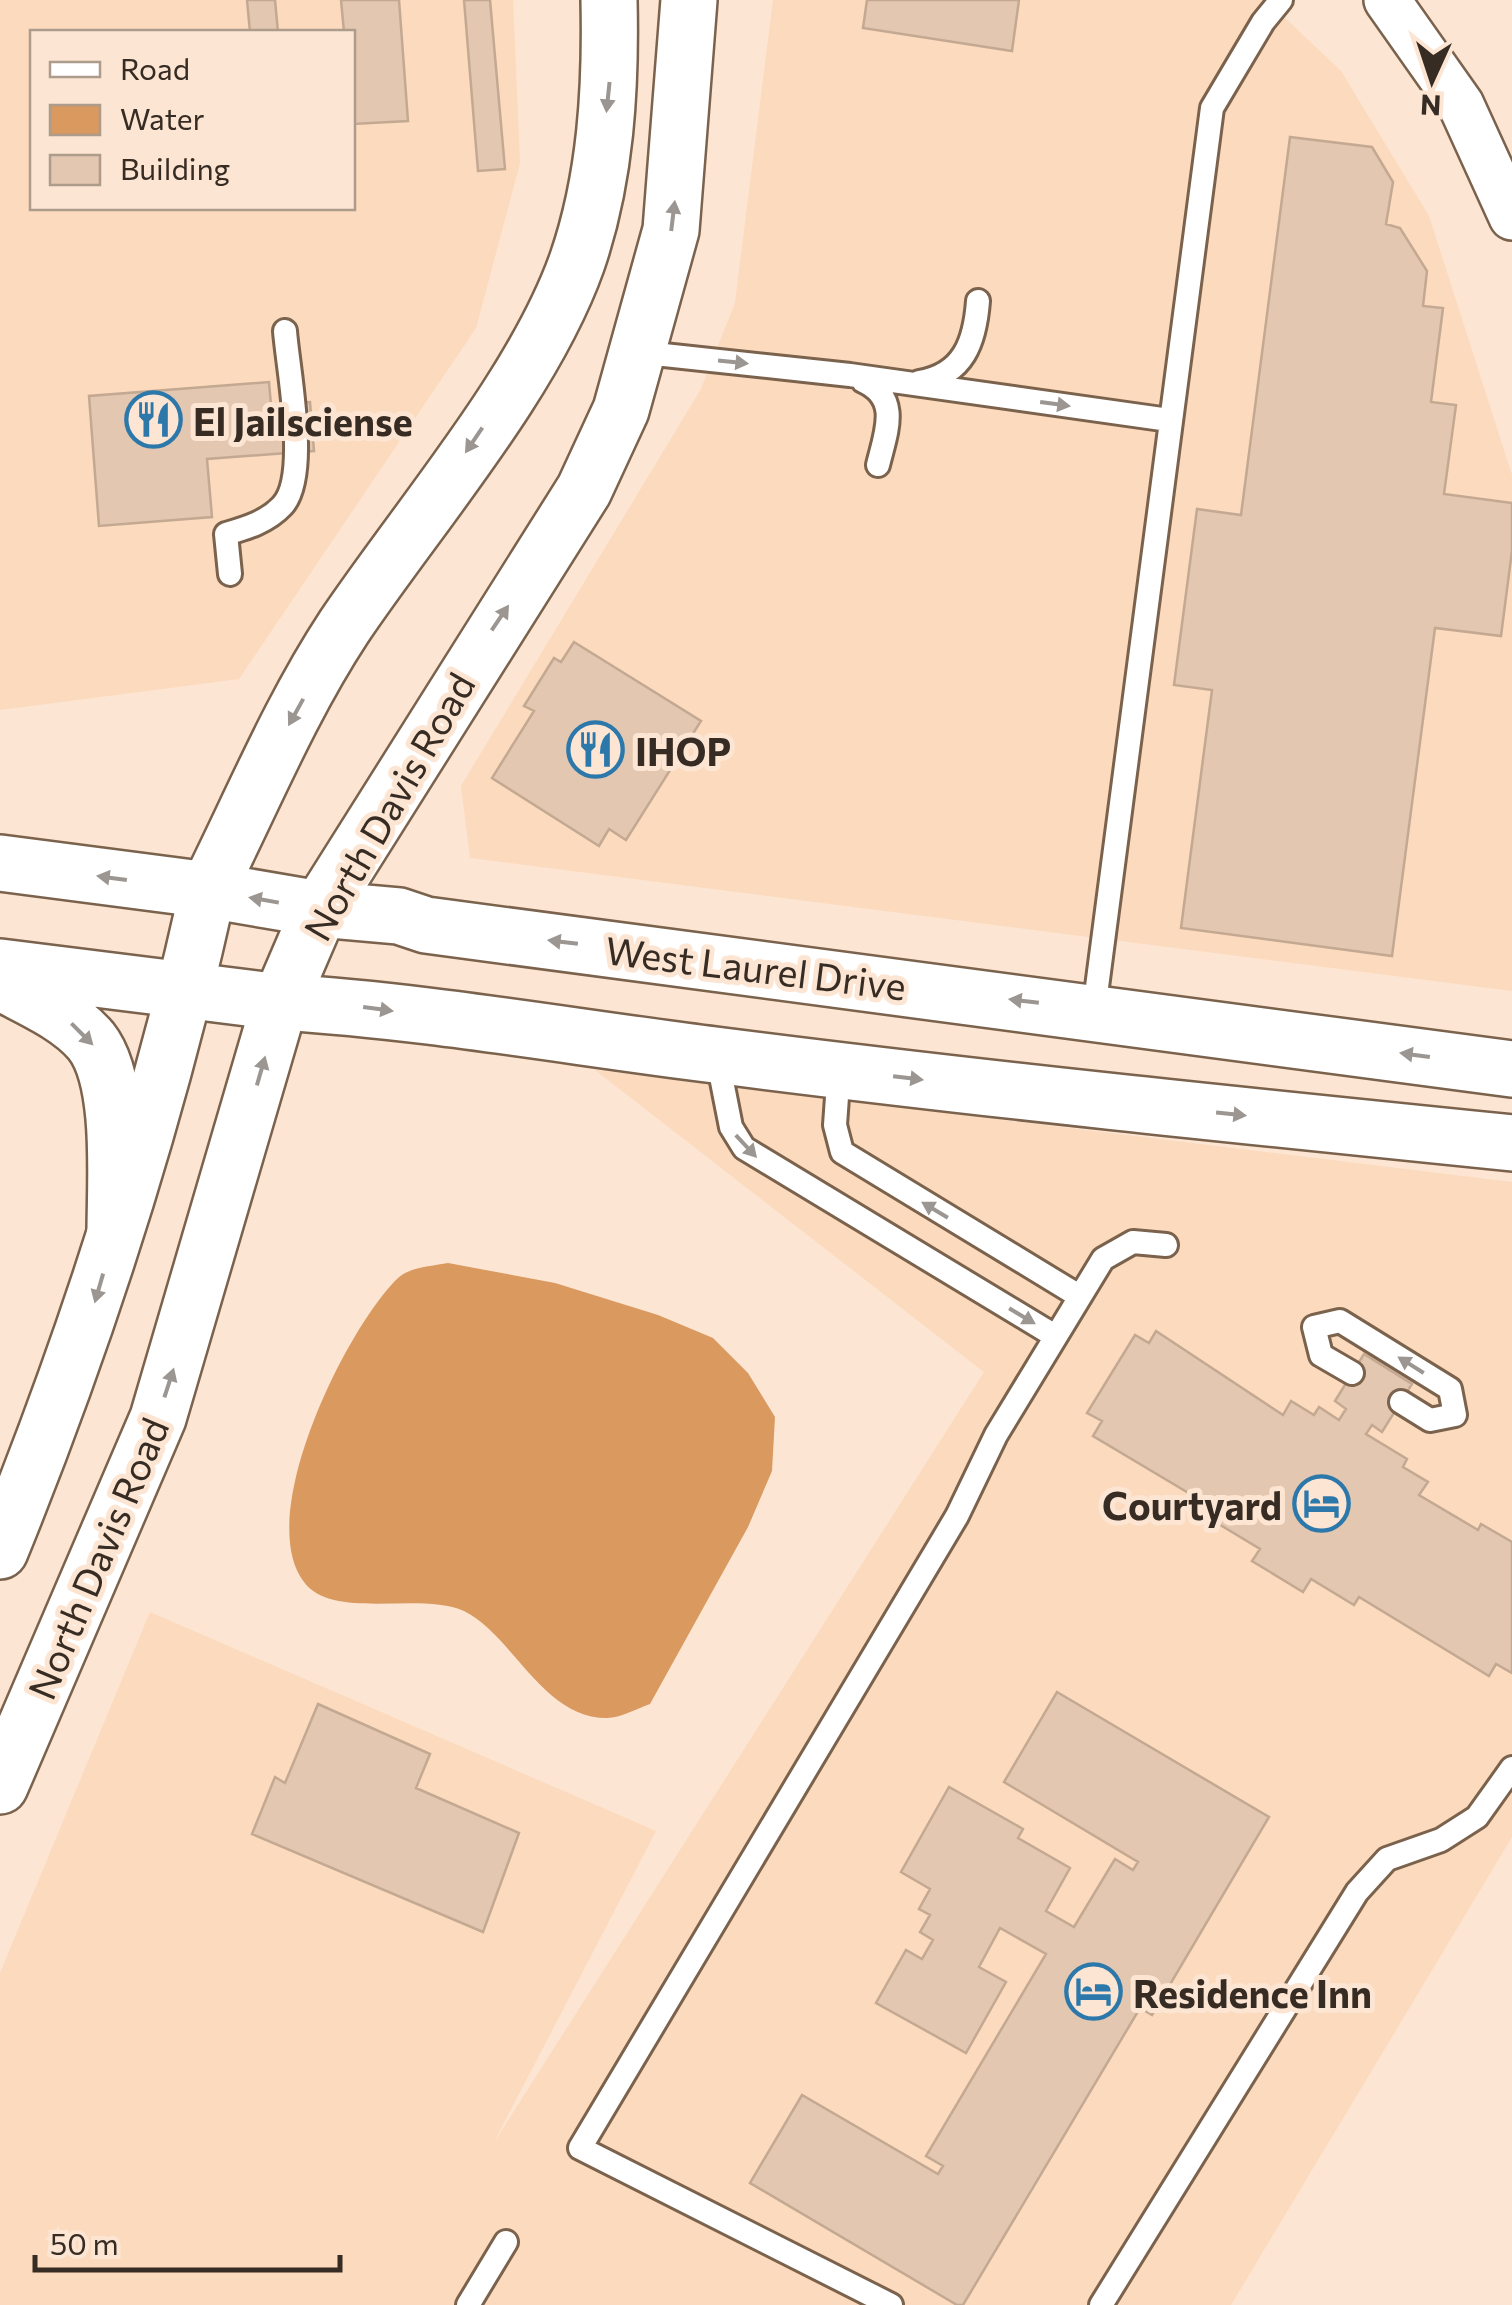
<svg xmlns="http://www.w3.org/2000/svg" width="1512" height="2305" viewBox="0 0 1512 2305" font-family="Commissioner,sans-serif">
  <rect width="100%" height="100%" fill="#fce5d2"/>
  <path fill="#fcdabd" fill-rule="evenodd" d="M0,0H513L520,163L476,328L239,679L0,710ZM32,32H352V208H32Z
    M773,0H1266L1341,71L1429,216L1512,475V991L470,858L461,786L701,389L735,303Z
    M595,1070L1512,1182V1837L1231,2305H0V1973L150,1612L656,1831L493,2144L984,1372Z"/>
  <path fill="#d9995f" d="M448,1263L555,1283L658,1315L713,1338L748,1373L775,1417L772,1471L748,1527L650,1704C638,1708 620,1718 607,1718C542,1718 513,1635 464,1611C420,1591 333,1621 304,1582C253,1516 347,1327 398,1278C410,1267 433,1266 448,1263Z"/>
  <path fill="#e3c7b0" stroke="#c4a992" stroke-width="2.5" d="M247,0H275L278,32H250Z
    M341,0H399L408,121L353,124L352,32H344Z
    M464,0H490L505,169L478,171Z
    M867,0H1019L1012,51L863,28Z
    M1290,137L1372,147L1393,182L1386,224L1400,228L1427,271L1423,306L1443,308L1431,402L1456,405L1444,494L1512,503V551L1501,636L1435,628L1392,956L1181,928L1212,690L1174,685L1197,509L1241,515Z
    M269,382L271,405L310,402L314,451L207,459L212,517L99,526L89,396Z
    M574,642L701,721L626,840L609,829L599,846L492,778L534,711L524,706L554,658L561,662Z
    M1156,1331L1283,1415L1291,1401L1314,1415L1319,1407L1339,1420L1346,1409L1335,1401L1364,1354L1412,1384L1382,1432L1372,1425L1366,1434L1407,1459L1403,1467L1428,1482L1419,1495L1478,1530L1481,1524L1512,1542V1673L1496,1664L1489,1676L1359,1597L1354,1605L1311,1579L1303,1592L1252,1561L1260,1549L1217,1523L1222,1513L1093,1436L1102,1421L1087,1413L1135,1335L1149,1343Z
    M1057,1692L1269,1817L1152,2015L1140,2008L963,2305H957L750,2183L802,2095L938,2174L943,2166L926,2156L1046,1954L1000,1928L979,1967L1006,1982L966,2053L876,2003L906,1950L922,1959L933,1940L920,1932L930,1915L919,1909L930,1889L901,1872L949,1787L1023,1829L1018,1838L1070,1868L1046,1911L1074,1927L1115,1859L1133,1870L1138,1862L1004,1782Z
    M318,1704L430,1754L416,1788L519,1833L483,1932L252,1834L275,1777L285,1783Z"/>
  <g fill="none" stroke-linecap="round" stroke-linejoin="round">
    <defs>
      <path id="service" d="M636,352L850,375L1169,420
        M863,381C901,398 886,432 878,465
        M919,382C964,375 975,341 978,301
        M230,574L226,534C246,528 267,522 282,506C310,477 288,371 285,331
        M1094,1010L1212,108L1263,22L1281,0
        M717,1056L731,1127L744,1148L1055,1336
        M839,1069L835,1125L842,1152L1079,1296
        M1352,1373L1321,1355L1314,1327L1340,1321L1450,1389L1455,1415L1430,1420L1401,1402
        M468,2305L506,2242
        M891,2305L580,2148L957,1516L996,1435L1103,1259L1133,1242L1166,1245
        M1101,2305L1357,1892L1387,1859L1441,1840L1477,1817L1512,1768"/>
      <path id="minor" d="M1387,0L1461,105L1512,217"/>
      <path id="tertiary" d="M320,909L399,916L426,925L1512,1069
        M280,1002C426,1011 571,1037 715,1055C980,1089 1246,1116 1512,1143"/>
      <path id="secondary" d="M0,1551C87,1337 158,1116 208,890
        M0,1786L158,1418L280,1002"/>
      <path id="primary" d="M208,890L320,909"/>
      <path id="trunk" d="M0,863L208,890C252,802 290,709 344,627C418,517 533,386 577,262C606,178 611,88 609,0
        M0,967L280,1002L320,909L584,490L621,410L671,230L689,0
        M0,982C31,999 68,1014 91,1041C123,1081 115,1182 115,1232"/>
    </defs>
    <use href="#service" stroke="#7a624d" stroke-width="28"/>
    <use href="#minor" stroke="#7a624d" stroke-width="50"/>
    <use href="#tertiary" stroke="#7a624d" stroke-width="60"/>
    <use href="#secondary" stroke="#7a624d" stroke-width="60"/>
    <use href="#primary" stroke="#7a624d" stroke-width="60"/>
    <use href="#trunk" stroke="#7a624d" stroke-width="60"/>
    <use href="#service" stroke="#fff" stroke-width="22"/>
    <use href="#minor" stroke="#fff" stroke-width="45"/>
    <use href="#tertiary" stroke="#fff" stroke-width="55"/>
    <use href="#secondary" stroke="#fff" stroke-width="55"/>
    <use href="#primary" stroke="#fff" stroke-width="55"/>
    <use href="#trunk" stroke="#fff" stroke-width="55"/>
  </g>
  <defs><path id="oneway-solid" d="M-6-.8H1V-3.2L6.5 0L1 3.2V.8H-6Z" transform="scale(2.5)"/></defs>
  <g fill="#9b9691">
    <use href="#oneway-solid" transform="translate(608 97) rotate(96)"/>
    <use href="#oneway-solid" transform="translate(673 216) rotate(-83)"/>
    <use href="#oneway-solid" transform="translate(733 362) rotate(6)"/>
    <use href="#oneway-solid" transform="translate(1055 404) rotate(8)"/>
    <use href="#oneway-solid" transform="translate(474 440) rotate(124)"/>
    <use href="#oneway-solid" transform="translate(500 618) rotate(-56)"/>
    <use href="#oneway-solid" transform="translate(296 712) rotate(119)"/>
    <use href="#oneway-solid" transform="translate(112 878) rotate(-172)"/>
    <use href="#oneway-solid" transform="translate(264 900) rotate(-170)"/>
    <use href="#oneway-solid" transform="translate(563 942) rotate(-173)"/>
    <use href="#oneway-solid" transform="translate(1024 1001) rotate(-173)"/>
    <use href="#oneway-solid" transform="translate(378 1009) rotate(8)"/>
    <use href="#oneway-solid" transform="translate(82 1034) rotate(45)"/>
    <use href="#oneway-solid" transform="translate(1415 1055) rotate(-172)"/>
    <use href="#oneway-solid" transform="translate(261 1071) rotate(-74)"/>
    <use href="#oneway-solid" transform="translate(908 1078) rotate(7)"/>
    <use href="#oneway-solid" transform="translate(1231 1114) rotate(6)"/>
    <use href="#oneway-solid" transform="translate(746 1146) rotate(47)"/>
    <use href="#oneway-solid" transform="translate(935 1210) rotate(-149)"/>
    <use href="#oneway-solid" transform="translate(99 1288) rotate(106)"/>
    <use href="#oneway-solid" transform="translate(1022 1316) rotate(31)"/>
    <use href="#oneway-solid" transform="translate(1411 1365) rotate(-148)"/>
    <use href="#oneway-solid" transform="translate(169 1383) rotate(-72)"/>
  </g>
  <defs>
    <symbol id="restaurant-ring" viewBox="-11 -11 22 22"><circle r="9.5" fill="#fce5d2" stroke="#2c78ab" stroke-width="1.5"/><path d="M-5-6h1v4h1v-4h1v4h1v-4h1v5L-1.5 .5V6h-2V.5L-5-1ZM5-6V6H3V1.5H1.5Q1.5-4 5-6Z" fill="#2c78ab"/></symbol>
    <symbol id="hotel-ring" viewBox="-11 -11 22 22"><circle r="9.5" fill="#fce5d2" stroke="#2c78ab" stroke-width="1.5"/><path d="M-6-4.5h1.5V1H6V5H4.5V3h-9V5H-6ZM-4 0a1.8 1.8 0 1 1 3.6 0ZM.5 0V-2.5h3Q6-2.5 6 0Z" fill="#2c78ab"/></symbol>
  </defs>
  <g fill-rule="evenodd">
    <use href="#restaurant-ring" x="122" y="388" width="63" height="63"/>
    <use href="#restaurant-ring" x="564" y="718" width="63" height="63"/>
    <use href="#hotel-ring" x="1290" y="1472" width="63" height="63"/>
    <use href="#hotel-ring" x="1062" y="1960" width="63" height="63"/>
  </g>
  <g text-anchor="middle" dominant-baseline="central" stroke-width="10" stroke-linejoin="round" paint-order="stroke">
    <g font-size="38" font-weight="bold" fill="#372c23" stroke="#fce5d2" text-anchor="start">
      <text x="193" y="420">El Jailsciense</text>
      <text x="635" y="750">IHOP</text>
      <text x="1282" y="1504" text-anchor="end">Courtyard</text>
      <text x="1133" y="1992">Residence Inn</text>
    </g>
    <g font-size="38" fill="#372c23" stroke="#fce5d2">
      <text transform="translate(388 806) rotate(-60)">North Davis Road</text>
      <text transform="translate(756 967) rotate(7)">West Laurel Drive</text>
      <text transform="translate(97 1558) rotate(-67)">North Davis Road</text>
    </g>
  </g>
  <rect x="30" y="30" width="325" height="180" fill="#fce5d2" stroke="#ad9b8c" stroke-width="2.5"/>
  <rect x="50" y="62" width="50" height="15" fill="#ffffff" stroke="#ad9b8c" stroke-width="2.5"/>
  <text x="120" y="80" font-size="30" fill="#372c23">Road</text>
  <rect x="50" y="105" width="50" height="30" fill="#d9995f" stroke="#ad9b8c" stroke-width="2.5"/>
  <text x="120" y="130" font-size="30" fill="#372c23">Water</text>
  <rect x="50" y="155" width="50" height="30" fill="#e3c7b0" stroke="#ad9b8c" stroke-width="2.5"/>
  <text x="120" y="180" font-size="30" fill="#372c23">Building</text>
  <g transform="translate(1432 80) rotate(183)" stroke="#fce5d2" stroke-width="8" paint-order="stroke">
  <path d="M0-8L18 38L0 25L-18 38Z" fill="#372c23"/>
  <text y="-15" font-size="28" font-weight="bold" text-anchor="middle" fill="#372c23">N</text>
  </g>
  <path d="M35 2255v15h305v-15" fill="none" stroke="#372c23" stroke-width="5"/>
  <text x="50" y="2255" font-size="30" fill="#372c23" stroke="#fce5d2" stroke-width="8" paint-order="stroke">50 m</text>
</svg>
